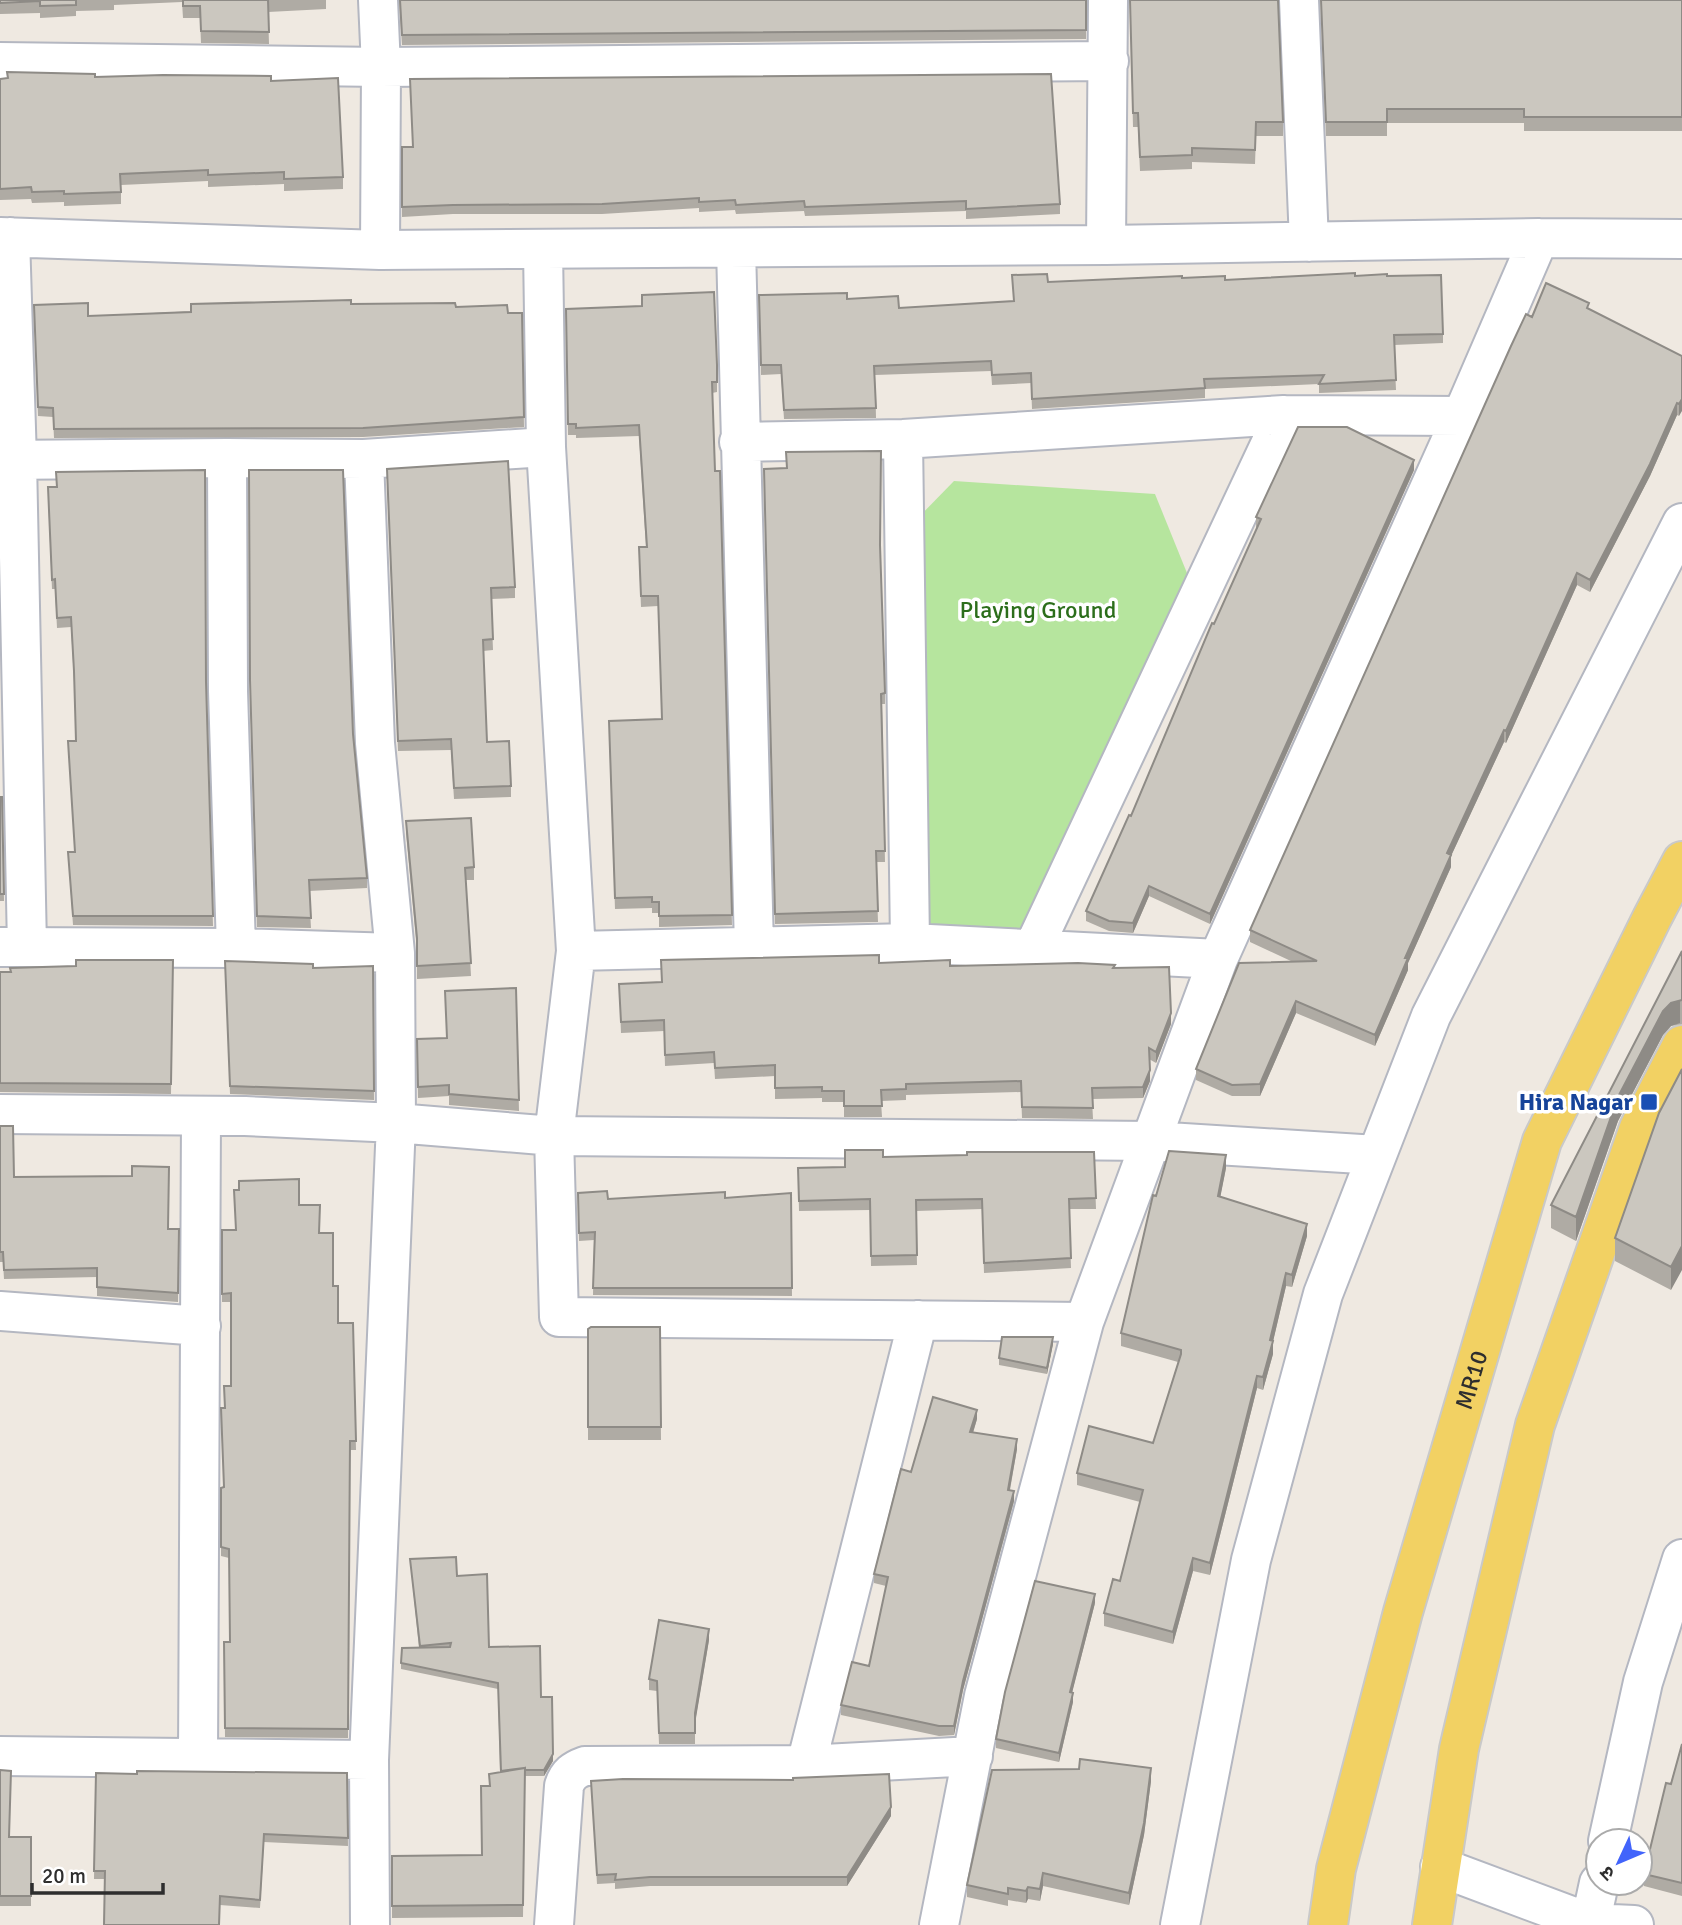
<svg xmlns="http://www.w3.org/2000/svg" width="1682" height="1925" viewBox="0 0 1682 1925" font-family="Signika,'Noto Sans Devanagari',sans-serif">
  <rect width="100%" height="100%" fill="#efe9e1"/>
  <path fill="#b6e59e" d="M954,481L1155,494L1189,578L1018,935L925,929L913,523Z"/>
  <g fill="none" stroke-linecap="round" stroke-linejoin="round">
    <defs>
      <path id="minor" d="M378,0L381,67L380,250
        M1299,0L1309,242
        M0,62L381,67L1109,61
        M0,237L380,250L1106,245L1539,238L1682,239
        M10,237L17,460L27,947
        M1106,245L1108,0
        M736,248L754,947
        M543,249L546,447L576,951L554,1136L559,1317L1084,1322
        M903,439L910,943
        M739,442L903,439L1284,415L1462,416
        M227,458L228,691L236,948
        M364,459L375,743L395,953L396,1123L369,1760L370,1925
        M0,460L227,458L364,459L546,447
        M2,947L236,948L395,953
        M1033,949L1284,415
        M576,951L910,943L1218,959
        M0,1114L245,1116L396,1123L554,1136L1152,1141L1377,1155
        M0,1311L201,1326
        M0,1756L369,1760
        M198,1760L201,1116
        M806,1765L918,1320
        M1608,1841L1643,1682L1682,1559
        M1440,1867L1590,1923L1634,1925
        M554,1925L564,1786C568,1774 574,1770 585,1766L806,1765L973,1756
        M939,1925L984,1696L1084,1322L1218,959L1462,416L1539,238
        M1180,1925L1251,1560L1323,1294L1431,1016L1682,523
        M1590,1925L1599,1883"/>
      <g id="major">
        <path id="s1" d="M1328,1925L1336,1869L1403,1612L1542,1141L1652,918L1682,861"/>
        <path d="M1432,1925L1459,1749L1535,1425L1639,1128L1682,1045"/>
      </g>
    </defs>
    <use href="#minor" stroke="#b4b7c1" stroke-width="42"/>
    <use href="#major" stroke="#c9c9c9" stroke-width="42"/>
    <use href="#minor" stroke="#fff" stroke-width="38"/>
    <use href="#major" stroke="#f2d163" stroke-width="38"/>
  </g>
  <path fill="#afaba4" d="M0,0H326V9L268,12L269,44L201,43L200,18H183L182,2L114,5V10L76,11V16L40,18V13L0,14Z
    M399,0H1086V39L402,45Z
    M1130,0L1283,122V136H1256L1255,164L1192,162V169L1140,171L1138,127H1133Z
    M1321,0H1682V131H1524V123H1387V136H1326Z
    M95,77L271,81L343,177V189L284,191V184L208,187V181L121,185V204L64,206V202L32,203L31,199L0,200V79Z
    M402,147L1060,204V214L966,219V211L805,216L804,211L736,214L735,210L699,212V208L602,214H453L402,217Z
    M1355,276H1387L1443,334V343L1394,345L1396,390L1319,393V384L1205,389V398L1032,409L1031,383L992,385L991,371L875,375L876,418L784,419L781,374L761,375L759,295L847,299L899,308L1013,301L1048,282L1182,278L1225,280Z
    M351,304L456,307L508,313H522L524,427L363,437L54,438L53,417L38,416L34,305L88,316Z
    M566,309L717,376V392L712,393L715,471H720L732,925L659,927V913H652V908L615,909L609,731L662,719L658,606L641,607L639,558L646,547L639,436L576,438V435H568Z
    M1589,309L1682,356L1679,416L1677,415L1650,476L1590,592L1577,585L1506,743L1504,742L1451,856V867L1408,963V970L1375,1046L1296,1013L1260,1096H1232L1196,1080V1069L1293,962L1250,942V930L1532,317Z
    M786,452L880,549L885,693V704H882L885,862H876L878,922L775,924L764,469L786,468Z
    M1414,470L1210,924L1149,896L1133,933L1109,931L1086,921V911L1131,816L1257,528L1256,527V517Z
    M387,479L515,587V598L491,599L493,650L483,651L487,742L511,786V797L454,799L451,750L398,751Z
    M48,497L206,682L213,926L73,925L68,852H75L68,741H76L74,681L71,627L57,628L55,589H52Z
    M250,691L353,734L367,878V888L309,891L311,928L257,927Z
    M0,797H2L4,901H0Z
    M406,821L474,867V880H466L471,976L417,979V951L406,833Z
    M1682,951V1024L1671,1026L1663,1035L1618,1121L1576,1241L1551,1228V1205Z
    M173,960L171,1094L0,1092V972L76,966Z
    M225,961L313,968L373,966L374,1100L230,1094Z
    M879,963L950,966L1115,968L1171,1024L1156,1063L1149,1059L1150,1081L1143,1098L1092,1099L1093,1119L1022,1118L1021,1092L906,1095V1100L881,1101L882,1117H844V1102H822V1098L775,1099V1076L715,1079L714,1063L665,1066L664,1031L621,1033L619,984L661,982Z
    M516,988L519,1111L449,1105V1096L418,1098L417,1039L447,1038Z
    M1682,1069L1671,1290L1615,1261V1238Z
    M0,1126L14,1177L168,1229H179L178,1302L97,1296V1277L4,1279L3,1262H0Z
    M1094,1152L1096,1209H1069L1071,1268L984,1273L982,1209L916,1211L917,1265L871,1266L870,1210L799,1211L798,1168L845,1167L883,1157Z
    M1226,1168L1220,1197L1307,1236L1292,1287L1286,1286L1273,1341V1354L1263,1390L1257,1388L1210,1575L1193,1571L1173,1644L1104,1626V1613L1120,1581L1140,1502L1077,1485V1473L1153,1443L1178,1362L1121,1346V1333L1156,1196Z
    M578,1193L608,1199L725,1198L791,1193L792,1296L593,1295L594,1240L579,1241Z
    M299,1205L319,1233L333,1286L338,1323H353L356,1450H350L348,1738L225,1737L224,1642H230L229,1558L221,1556V1488L223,1487L225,1408L231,1386V1302H222V1230H236Z
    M660,1327L661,1440H588V1329Z
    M1053,1344L1047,1374L999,1365V1358Z
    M977,1419L973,1433L1017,1449L1010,1490L1014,1501L963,1690L954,1735L939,1736L841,1715V1705L869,1666L886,1586L874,1583V1574L911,1472Z
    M410,1559L457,1576L489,1647L541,1697L553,1761L544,1776H525L523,1917L392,1918V1856L482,1855L489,1786V1774L500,1772L498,1689L401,1669V1663L419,1648Z
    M1095,1603L1072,1692L1073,1702L1059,1762L996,1748V1739Z
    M709,1640L695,1722V1744H659L657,1691L649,1690V1679Z
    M1682,1744V1896L1644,1886V1874Z
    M0,1770L9,1837H31V1906H0Z
    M96,1773L137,1774L347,1773L348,1846L264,1842L260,1908L220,1905L104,1879H94Z
    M591,1781L891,1816L847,1886H650L615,1889V1883L597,1884Z
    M1151,1781L1144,1835L1129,1905L1043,1886L1040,1901L1028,1899L1026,1903L1008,1900V1906L967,1897V1885Z"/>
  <path fill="#8e8b86" d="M1682,399V411L1679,416V404Z
    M1677,403V415L1650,476L1590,592V580Z
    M1414,460V470L1210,924V914Z
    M1577,573V585L1506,743V731Z
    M1504,730V742L1451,856V867L1408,963V970L1375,1046V1035L1447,853Z
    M1149,886V896L1133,933V923Z
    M1680,999V1023L1671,1026L1663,1035L1618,1121L1576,1241V1217L1618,1097L1663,1011L1671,1003Z
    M1296,1001V1013L1260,1096V1084Z
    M1171,1013V1024L1156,1063V1052Z
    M1150,1070V1081L1143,1098V1087Z
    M1226,1155V1168L1218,1209V1196Z
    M1307,1224V1236L1292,1287V1275Z
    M1682,1246V1270L1671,1290V1267Z
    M1286,1273V1286L1272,1346L1273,1341V1354L1263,1390V1377L1270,1340Z
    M1053,1337V1344L1047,1374V1368Z
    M1257,1376V1388L1210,1575V1563Z
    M977,1410V1419L970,1442V1432Z
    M1017,1439V1449L1008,1499V1490Z
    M1014,1491V1501L963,1690L954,1735V1726L963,1681Z
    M1193,1558V1571L1173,1644V1632Z
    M1095,1594V1603L1070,1701V1692Z
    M709,1629V1640L695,1724V1713Z
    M1073,1693V1702L1059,1762V1753Z
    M553,1754V1761L544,1776V1770Z
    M1151,1768V1781L1144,1835L1129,1905V1893Z
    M891,1807V1816L847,1886V1877Z
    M1043,1873V1886L1040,1901V1889Z
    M1028,1887V1899L1026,1903V1891Z"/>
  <path fill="#cbc7bf" stroke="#8e8b86" stroke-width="2" d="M0,0H76V5L40,6V1L0,3Z
    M183,0H269H268L269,32L201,31L200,6H183Z
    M400,0H1086V30L402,35Z
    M1130,0H1278L1283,122H1256L1255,150L1192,148V155L1140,157L1138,113H1133Z
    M1321,0H1682V117H1524V109H1387V122H1326Z
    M7,72L95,74V77L163,75L271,76V81L338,78L343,177L284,179V172L208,175V170L120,174L121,192L64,194V191L32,192L31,187L0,189V79L8,78Z
    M1051,74L1060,204L966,209V201L805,207L804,201L736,205L735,200L699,202V198L602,204L453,205L402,207V147H413L410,79Z
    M1355,273V276L1387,274V276L1441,275L1443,334L1394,335L1396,380L1319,384L1324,375L1204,379L1205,388L1032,399L1031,373L992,375L991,361L874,366L876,408L784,410L781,365H761L759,295L847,293V299L898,296L899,308L1014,301L1012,275L1047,274L1048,282L1182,276V278L1225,276V280Z
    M1546,283L1589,303L1587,308L1682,356V399L1679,404L1677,403L1650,464L1590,580L1577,573L1506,731L1504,730L1447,853L1451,855L1405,958H1408L1375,1035L1296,1001L1260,1084L1232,1085L1196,1069L1239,963L1317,961L1250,930L1511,346L1526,314L1532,317Z
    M714,292L717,365V382H712L715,471H720L732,915L659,916V902H652V897L615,898L609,721L662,719L658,596H641L639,547H647L639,425L576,428V424H568L566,309L642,306V295Z
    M351,300V304L455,303L456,307L507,305L508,313H522L524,417L363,428L54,429L53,408L38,407L34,305L88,303V316L191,312V304Z
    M1298,427H1347L1414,460L1210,914L1149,886L1133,923L1109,921L1086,911L1129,815L1131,816L1212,623L1214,624L1261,519L1256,517Z
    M881,451L880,545L885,693L881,694L885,851H876L878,911L775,914L764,469L787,468L786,452Z
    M508,461L515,587L491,588L493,639L483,640L487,742L509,741L511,786L454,788L451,739L398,741L387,469Z
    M205,470L206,682L213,916H73L68,852H75L68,741H76L74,671L71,617L57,618L55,579L52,580L48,487H57L56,472Z
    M249,470H343L353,734L367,878L309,880L311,918L257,916L250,680Z
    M0,797H2L4,894H0Z
    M471,818L474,867L465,868L471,963L417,966V938L406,821Z
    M1682,951V1000L1671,1003L1663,1011L1618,1097L1576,1217L1551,1205Z
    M879,955V963L950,960V966L1078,963L1115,965L1113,968L1169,967L1171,1013L1156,1052L1149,1048L1150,1070L1143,1087L1092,1088L1093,1108L1022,1107L1021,1081L906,1084V1089L881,1090L882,1106H844V1091H822V1087L775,1088V1065L715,1068L714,1052L665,1055L664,1020L621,1022L619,984L662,982L661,960Z
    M76,960H173L171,1084L0,1083V972H11L10,968L76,966Z
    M225,961L313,964V968L373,966L374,1091L230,1086Z
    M516,988L519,1100L449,1094V1085L418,1087L417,1039L447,1038L445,991Z
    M1682,1069V1246L1671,1267L1615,1238L1659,1113Z
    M0,1126H13L14,1177L132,1176V1166L169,1167L168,1229H179L178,1293L97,1287V1268L4,1270L3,1252H0Z
    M845,1150H883V1157L967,1155V1152H1094L1096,1198L1069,1199L1071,1258L984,1263L982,1199L916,1200L917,1255L871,1256L870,1199L799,1201L798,1168L845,1167Z
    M1169,1151L1226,1155L1218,1196L1307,1224L1292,1275L1286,1273L1270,1340L1273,1341L1263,1377L1257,1376L1210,1563L1193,1558L1173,1632L1104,1613L1113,1579L1120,1581L1143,1490L1077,1473L1089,1426L1153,1443L1181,1354V1350L1121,1333L1153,1195L1156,1196Z
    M299,1179V1205H320L319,1233H333V1286H338V1323H353L356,1441H350L348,1729L225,1728L224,1642H230L229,1549L221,1547V1488L224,1487L221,1408H225L224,1386H231V1293L222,1294V1230H236L234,1190H239V1181Z
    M607,1191L608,1199L725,1192V1198L791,1193L792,1288H593L595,1232L579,1233L578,1193Z
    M591,1327H660L661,1427H588V1329Z
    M1002,1337H1053L1047,1368L999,1358Z
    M933,1397L977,1410L970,1432L1017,1439L1008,1490L1014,1491L963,1681L954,1726H939L841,1705L852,1662L869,1666L888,1577L874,1574L901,1469L911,1472Z
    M456,1557L457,1576L487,1574L489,1647L540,1646L541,1697H552L553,1754L544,1770H525V1768L501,1771L498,1683L401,1663L402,1648L450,1647L451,1643L420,1646L410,1559Z
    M1035,1581L1095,1594L1070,1692L1073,1693L1059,1753L996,1739L1005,1692Z
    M659,1620L709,1629L695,1713V1733H659L657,1681L649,1679Z
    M1682,1744V1883L1644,1874L1666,1783L1671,1784Z
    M1080,1759L1151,1768L1144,1823L1129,1893L1043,1873L1040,1889L1028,1887L1026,1891L1008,1888V1894L967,1885L992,1770L1079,1769Z
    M525,1768L523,1905L392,1906V1856L482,1855L481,1786H490L489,1774Z
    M0,1770L11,1771L9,1837H31V1896H0Z
    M137,1771L347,1773L348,1838L264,1834L260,1900L220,1896L219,1925H104L105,1871H94L96,1773L137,1774Z
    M889,1774L891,1807L847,1877H650L615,1880L616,1874L597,1875L591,1781L623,1779L793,1780V1778Z"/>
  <rect fill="#1a4fb4" stroke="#fff" stroke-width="2.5" x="1640" y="1093" width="18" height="18" rx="3.5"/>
  <g text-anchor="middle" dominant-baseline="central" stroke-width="7" stroke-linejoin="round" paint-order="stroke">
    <g font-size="24" fill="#2c6e1b" stroke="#fff">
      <text x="1038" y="610">Playing Ground</text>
    </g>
    <g font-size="24" font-weight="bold" fill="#164399" stroke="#fff" text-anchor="end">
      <text x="1633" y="1102">Hira Nagar</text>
    </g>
    <g font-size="24" fill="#2e2e2e" stroke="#fff">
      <text stroke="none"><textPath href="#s1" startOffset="564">MR10</textPath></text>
    </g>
  </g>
  <g transform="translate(1619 1862) rotate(226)"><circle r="33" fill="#ffffff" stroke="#ababab" stroke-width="2"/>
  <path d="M0-5L12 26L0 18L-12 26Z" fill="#4264fb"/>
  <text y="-10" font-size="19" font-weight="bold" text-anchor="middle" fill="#2e2e2e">उ</text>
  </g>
  <path d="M32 1883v10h131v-10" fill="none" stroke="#2e2e2e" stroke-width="3.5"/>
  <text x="42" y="1883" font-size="21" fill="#2e2e2e" stroke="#ffffff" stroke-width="5" paint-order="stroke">20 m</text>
</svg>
